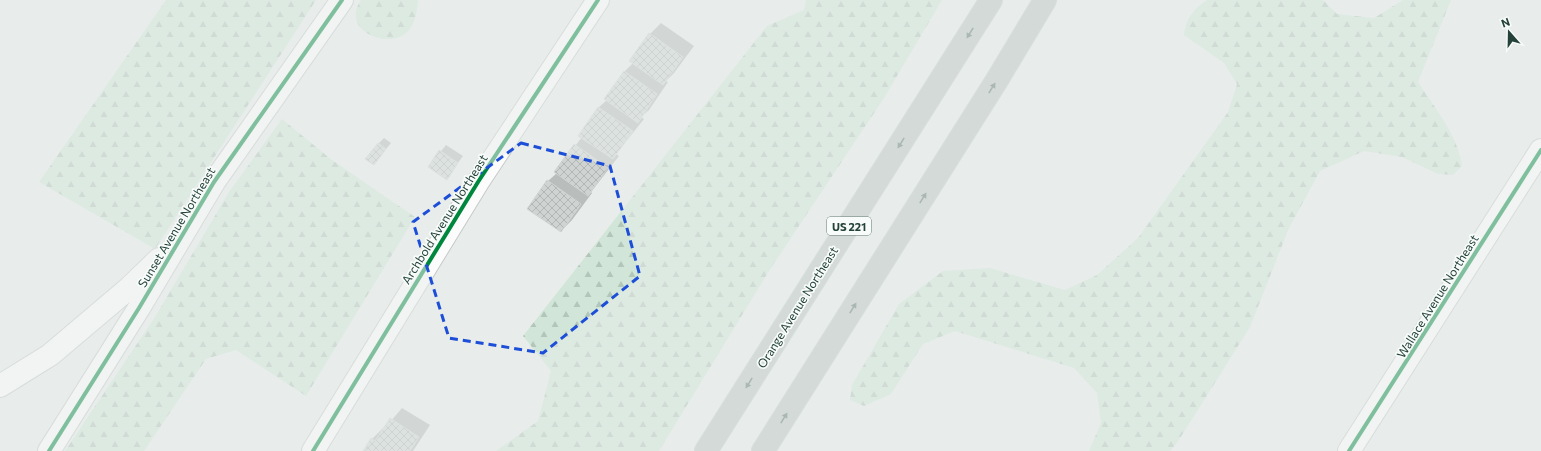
<svg xmlns="http://www.w3.org/2000/svg" width="1541" height="451" viewBox="0 0 1541 451" font-family="Commissioner,sans-serif">
  <defs>
    <pattern id="forest-firs" width="22" height="20" patternUnits="userSpaceOnUse"><rect width="22" height="20" fill="#d1e6d8"/><path d="M5 1l3.5 6h-7zM16 11l3.5 6h-7z" fill="#b3c6ba"/></pattern>
    <pattern id="building-cross-hatch" width="8" height="8" patternUnits="userSpaceOnUse"><rect width="8" height="8" fill="#cfd4d2"/><path d="M0 0l8 8M0 8l8-8" fill="none" stroke="#b2b7b5"/></pattern>
  </defs>
  <rect width="100%" height="100%" fill="#e8edeb"/>
  <path fill="url(#forest-firs)" d="M166,0H316L155,249L39,182Z
    M361,0H418C417,10 416,21 409,30C391,52 339,31 361,0Z
    M806,0H942L884,98L769,271L659,451H496L538,421L551,371L523,336L767,26L804,10Z
    M1207,0H1323L1337,14L1374,18L1403,0H1451L1418,82C1434,107 1458,135 1462,166L1453,175L1438,174L1402,157L1364,151L1320,171L1289,228L1250,327L1177,443L1170,451H1089L1101,423L1097,393L1074,368L955,331L923,344L891,394L864,406L850,400L852,385L899,304L943,271L990,268L1065,290L1097,275L1138,238L1228,112L1237,84L1224,63L1184,35C1186,19 1193,9 1207,0Z
    M282,119L332,160L415,217L306,396L236,350L206,359L144,451H65L155,317L229,192Z"/>
  <path fill="#0003" d="M661,23L694,46L674,73L666,81L668,82L649,110L641,117L644,119L616,154L619,156L591,192L592,193L572,220L561,231L548,181L557,173L555,172L582,137L580,136L599,107L607,100L624,72L633,63L650,34Z
    M384,138L391,143L374,164L378,144Z
    M446,145L463,156L447,178L429,166Z
    M402,408L430,425L413,451H364L372,439L383,428L384,429Z"/>
  <path fill="url(#building-cross-hatch)" stroke="#d1d6d4" d="M649,33L683,57L663,85L629,61Z
    M624,71L657,94L638,123L604,99Z
    M598,107L633,131L613,159L578,136Z
    M378,143L386,149L374,165L365,159Z
    M574,144L608,168L588,196L554,172Z
    M439,150L458,163L447,180L428,167Z
    M547,180L581,204L561,232L527,209Z
    M390,418L419,437L410,451H363L371,438L375,441Z"/>
  <g fill="none" stroke-linecap="round" stroke-linejoin="round">
    <defs>
      <path id="minor" d="M0,386L50,355L128,289L159,259
        M49,451L139,308L214,182L342,0
        M313,451L478,182L598,0
        M1349,451L1541,150"/>
      <path id="highway" d="M706,451L991,0
        M763,451L997,80L1045,0"/>
    </defs>
    <use href="#minor" stroke="#c5cac8" stroke-width="24"/>
    <use href="#highway" stroke="#c3ccc9" stroke-width="24"/>
    <use href="#minor" stroke="#fcfcfc" stroke-width="22"/>
    <use href="#highway" stroke="#bcc4c2" stroke-width="22"/>
    <defs>
      <path id="cycleway" d="M49,451L139,308L214,182L342,0
        M313,451L478,182L598,0
        M1349,451L1541,150"/>
    </defs>
    <use href="#cycleway" stroke="#f7fbf9" stroke-width="6"/>
    <use href="#cycleway" stroke="#00873e" stroke-width="4"/>
  </g>
  <defs><path id="oneway-solid" d="M-6-.8H1V-3.2L6.5 0L1 3.2V.8H-6Z"/></defs>
  <g fill="#617670">
    <use href="#oneway-solid" transform="translate(970 33) rotate(122)"/>
    <use href="#oneway-solid" transform="translate(992 88) rotate(-58)"/>
    <use href="#oneway-solid" transform="translate(901 143) rotate(122)"/>
    <use href="#oneway-solid" transform="translate(923 198) rotate(-58)"/>
    <use href="#oneway-solid" transform="translate(853 308) rotate(-58)"/>
    <use href="#oneway-solid" transform="translate(749 383) rotate(122)"/>
    <use href="#oneway-solid" transform="translate(784 418) rotate(-58)"/>
  </g>
  <path d="M0 0H1541V451H0ZM521,143L610,166L640,276L543,353L449,338L413,222Z" fill="#e8edeb" fill-opacity=".55" fill-rule="evenodd"/>
  <path fill="none" stroke="#1d4ed8" stroke-width="3" stroke-dasharray="8 5" stroke-linejoin="round" d="M521,143L610,166L640,276L543,353L449,338L413,222Z"/>
  <g text-anchor="middle" dominant-baseline="central" stroke-width="3.5" stroke-linejoin="round" paint-order="stroke">
    <rect fill="#f7fbf9" stroke="#637a73" stroke-width="1" x="827" y="217" width="44" height="18" rx="3"/>
    <g font-size="11" font-weight="bold" fill="#24423a">
      <text x="849" y="226">US 221</text>
    </g>
    <g font-size="12" fill="#24423a" stroke="#f7fbf9">
      <text transform="translate(444 219) rotate(-58)">Archbold Avenue Northeast</text>
      <text transform="translate(176 227) rotate(-59)">Sunset Avenue Northeast</text>
      <text transform="translate(1437 296) rotate(-58)">Wallace Avenue Northeast</text>
      <text transform="translate(797 307) rotate(-58)">Orange Avenue Northeast</text>
    </g>
  </g>
  <g transform="translate(1509 32) rotate(340)" stroke="#f7fbf9" stroke-width="3" paint-order="stroke">
  <path d="M0-3L7 15L0 10L-7 15Z" fill="#24423a"/>
  <text y="-6" font-size="11" font-weight="bold" text-anchor="middle" fill="#24423a">N</text>
  </g>
</svg>
